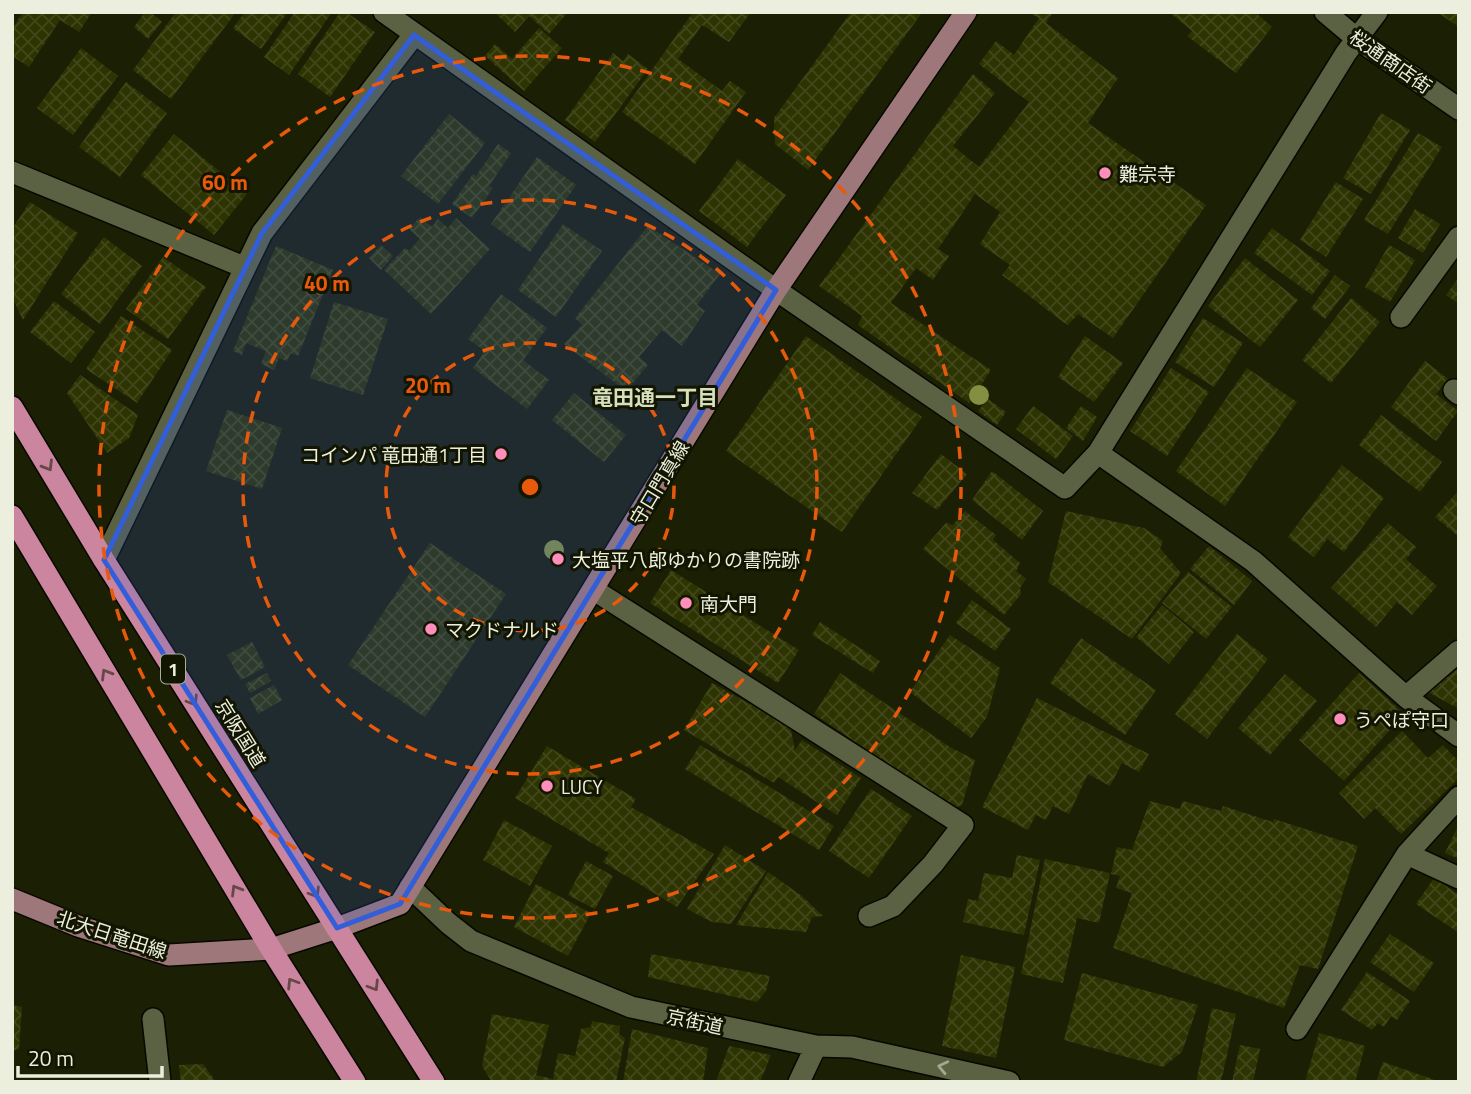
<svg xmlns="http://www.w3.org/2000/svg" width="1471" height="1094" viewBox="0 0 1471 1094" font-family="'Titillium Web','Noto Sans JP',sans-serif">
  <defs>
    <pattern id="building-cross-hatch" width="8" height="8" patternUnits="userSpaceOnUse" patternTransform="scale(1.75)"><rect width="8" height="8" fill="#2e3302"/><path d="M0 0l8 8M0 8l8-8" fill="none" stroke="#42471a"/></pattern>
  </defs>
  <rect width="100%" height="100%" fill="#1b1f04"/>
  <path fill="url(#building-cross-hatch)" d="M23,12H92L79,32L60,20L29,67L12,56V29Z
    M145,12H150L162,22L148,39L134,27Z
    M176,12H236L171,99L133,70Z
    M245,12H288L261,49L233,28Z
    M295,12H332L289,75L264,57Z
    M340,12H346L375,32L330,97L298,74Z
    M494,12H568L549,34L529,16L515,32Z
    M693,12H751L729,42L702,25L678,59L722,91L730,81L746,92L695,164L622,112Z
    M851,12L921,14L808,170L775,144L774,118Z
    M1028,12H1053L1046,23L1118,78L1088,123L1206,205L1113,338L1078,314L1068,325L1063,322L1002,275L1010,265L980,244L1000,212L975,194L938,249L949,256L933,280L916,268L891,303L991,370L969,403L858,325L862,316L819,286L973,74L995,93L953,146L979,167L1029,102L979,64L996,41L1014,55L1039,18Z
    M1169,12H1255L1272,27L1236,73L1187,36L1192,31Z
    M1437,12H1459V27Z
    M539,28L562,48L524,91L485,56L495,44L512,59Z
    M81,48L118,76L73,135L37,108Z
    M613,53L623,61L628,54L648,69L595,142L565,120Z
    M126,82L167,113L120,177L79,147Z
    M1381,113L1410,130L1371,194L1343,178Z
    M449,114L485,143L438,204L401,176Z
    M1418,133L1442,147L1388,234L1364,220Z
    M174,134L247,194L214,235L141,175Z
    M498,144L511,153L489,186L493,188L472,218L452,204L473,174L476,176Z
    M537,157L576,185L530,252L491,224Z
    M738,159L786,195L747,247L699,211Z
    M1336,182L1363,199L1326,257L1300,240Z
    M30,202L78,233L23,320L12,297V229Z
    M1415,209L1440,224L1423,253L1398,238Z
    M420,217L432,227L438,219L448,228L456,218L490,249L431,314L384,270L405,248L409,251L420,239L409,229Z
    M563,224L602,251L556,317L518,290Z
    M648,226L720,274L697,305L705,311L682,346L662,330L639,357L648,365L626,391L564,344L582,325L575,318Z
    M1272,228L1330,271L1312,295L1254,253Z
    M104,237L142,266L100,324L61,294Z
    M381,245L393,256L381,270L369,258Z
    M1389,245L1415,260L1390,302L1365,287Z
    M276,246L333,270L298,356L291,353L287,361L279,358L274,370L261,364L266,351L246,343L242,355L233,351Z
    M163,257L206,287L168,339L126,309Z
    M1245,258L1298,300L1260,347L1208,306Z
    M1335,275L1350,286L1325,319L1311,308Z
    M1459,277V304L1446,295Z
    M501,294L547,328L523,360L549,380L527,409L473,368L485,351L468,339Z
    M1351,298L1380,322L1331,383L1302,360Z
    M54,301L95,332L71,363L30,332Z
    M334,302L388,319L363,395L310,378Z
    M121,316L172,350L137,403L86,369Z
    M1203,318L1243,343L1214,387L1175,362Z
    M806,336L922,417L842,532L726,451Z
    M1085,336L1123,363L1094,402L1058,377Z
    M1425,361L1448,379L1436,394L1458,411L1436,441L1391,407Z
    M1171,368L1209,392L1167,456L1130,431Z
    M1247,368L1297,402L1225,506L1176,471Z
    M80,375L138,415L129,438L107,453L67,393Z
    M574,393L626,435L604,462L552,420Z
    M988,399L1006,412L997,425L978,411Z
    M1033,406L1073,436L1056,459L1016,429Z
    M1081,406L1097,417L1083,441L1066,428Z
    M227,410L282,428L262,489L206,471Z
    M1381,415L1442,462L1420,492L1359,445Z
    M941,454L967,474L937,510L912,493Z
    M1342,465L1384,498L1344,552L1327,539L1314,557L1288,537Z
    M992,471L1043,511L1022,540L972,500Z
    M1459,490V537L1435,517Z
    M965,511L996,535L993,540L1020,563L1016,571L1026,579L1020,588L1021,594L1004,615L923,549L946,523L953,525Z
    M1066,511L1144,528L1163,541L1160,548L1181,573L1132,639L1048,582Z
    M1388,523L1416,547L1406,559L1437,586L1412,615L1397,602L1376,627L1331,588Z
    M430,543L506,594L425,717L348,665Z
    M1209,546L1252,581L1234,605L1190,569Z
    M671,570L799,650L778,683L650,603Z
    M1188,572L1232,607L1206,639L1162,603Z
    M972,600L1011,629L995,651L956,623Z
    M1162,605L1194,632L1169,664L1136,637Z
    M820,622L880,661L873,673L812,635Z
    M1237,634L1268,659L1207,739L1175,714Z
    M950,635L1000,668L987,717L971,738L910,692Z
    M1081,638L1156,690L1125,735L1050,683Z
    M252,642L265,667L241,680L227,655Z
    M1459,668V709L1428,692Z
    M267,673L271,681L250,693L245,684Z
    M840,673L950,747L975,760L962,805L953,808L814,714Z
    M1359,673L1404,714L1344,781L1299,740Z
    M1285,674L1317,701L1270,755L1238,728Z
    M712,683L790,726L795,750L802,740L861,778L837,815L778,777L774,783L684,730Z
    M274,685L282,700L258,714L250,698Z
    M1037,698L1149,754L1139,772L1122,763L1110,786L1088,774L1069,814L1053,806L1046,820L1036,815L1028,830L982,807Z
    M1402,731L1428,758L1443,745L1459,762V778L1401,834L1375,808L1364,819L1339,793Z
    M700,745L834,826L819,850L685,769Z
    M547,746L636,799L631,807L714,854L677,907L603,862L609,853L515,798Z
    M871,789L912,816L869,878L829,851Z
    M1150,801L1180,809L1183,801L1221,811L1223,806L1273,822L1274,819L1358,846L1318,969L1300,965L1284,1008L1113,948L1132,893L1116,888L1120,876L1111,874L1117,847L1132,850Z
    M504,820L552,846L530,886L483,860Z
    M1459,824V859L1445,853Z
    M725,845L766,871L731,924L712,922L687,909Z
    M1017,855L1040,860L1024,935L963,922L968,899L978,901L984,873L1012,878Z
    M1045,859L1110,873L1099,923L1077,918L1063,983L1021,974Z
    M586,861L613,876L595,909L568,895Z
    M768,872L802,896L823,916L812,917L806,932L736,925Z
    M1434,878L1459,895V933L1416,904Z
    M536,884L591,913L568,956L514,927Z
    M1390,934L1434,963L1414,992L1370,962Z
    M651,954L770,976L766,991L757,1002L648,977Z
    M961,955L1015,967L996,1058L942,1046Z
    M1367,972L1410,1001L1397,1020L1391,1016L1384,1027L1378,1023L1372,1030L1341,1010Z
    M1082,973L1198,1005L1182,1052L1163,1067L1064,1040Z
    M12,1005L22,1007L19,1049L12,1051Z
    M1212,1008L1236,1014L1221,1082H1196Z
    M492,1014L549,1025L536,1075L553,1079L558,1053L575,1056L581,1029L591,1027L592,1021L620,1026L619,1034L625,1038L616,1082H492L482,1066Z
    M632,1029L708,1048L703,1082H623Z
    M1319,1033L1365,1046L1355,1082H1305Z
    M1240,1045L1260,1049L1253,1082H1232Z
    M729,1046L771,1055L760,1082H716Z
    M1383,1062L1438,1081L1437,1082H1376Z
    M203,1064L216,1082H181L179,1065Z"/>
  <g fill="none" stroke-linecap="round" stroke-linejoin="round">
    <defs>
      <path id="minor" d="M384,12L776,290L1065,488L1098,453L1346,53L1377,12
        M1325,12L1356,38L1459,109
        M12,172L244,267
        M1401,317L1459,237
        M1454,390L1459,394
        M1098,453L1253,561L1406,697L1459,736
        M104,560L262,233L414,35
        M594,590L963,825L933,864L893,906L869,916
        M1406,697L1459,651
        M1407,854L1459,878
        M410,887L448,923L471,941L631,1007L816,1046L852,1047L1009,1082
        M153,1019L160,1082
        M1297,1029L1407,854L1459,797
        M799,1082L816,1046"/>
      <path id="major" d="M12,899L78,926L169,955L271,949L337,928L400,904L776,290L966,12"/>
      <path id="highway" d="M12,407L104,560L434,1082
        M12,516L271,949L355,1082"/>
    </defs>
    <use href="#minor" stroke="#070800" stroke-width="24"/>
    <use href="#major" stroke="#070800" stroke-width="24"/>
    <use href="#highway" stroke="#070800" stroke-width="24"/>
    <use href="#minor" stroke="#5b6143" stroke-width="21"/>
    <use href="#major" stroke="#9e777a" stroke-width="21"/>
    <use href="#highway" stroke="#cb859e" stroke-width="21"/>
  </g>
  <g fill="#848f42">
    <circle cx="979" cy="395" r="10"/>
    <circle cx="554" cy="550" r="10"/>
  </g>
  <defs><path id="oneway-chevron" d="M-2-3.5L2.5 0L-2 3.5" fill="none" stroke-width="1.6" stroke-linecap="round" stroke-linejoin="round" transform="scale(1.75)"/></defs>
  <g stroke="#654847">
    <use href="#oneway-chevron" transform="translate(48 466) rotate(59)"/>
    <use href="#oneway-chevron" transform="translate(106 674) rotate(-121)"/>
    <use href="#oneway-chevron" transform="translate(193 701) rotate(58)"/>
    <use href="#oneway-chevron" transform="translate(236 890) rotate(-121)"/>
    <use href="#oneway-chevron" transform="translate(315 893) rotate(58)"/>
    <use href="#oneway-chevron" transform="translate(292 983) rotate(-122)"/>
    <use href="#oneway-chevron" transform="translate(374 986) rotate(58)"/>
  </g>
  <use stroke="#a4a890" href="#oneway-chevron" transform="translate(943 1067) rotate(-167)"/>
  <path fill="#325ed9" fill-opacity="0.2" stroke="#325ed9" stroke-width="5" stroke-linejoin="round" d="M414,35L776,290L400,904L337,928L104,560L262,233Z"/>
  <g fill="none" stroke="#e8590c" stroke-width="3.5" stroke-dasharray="12 9">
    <circle cx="530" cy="487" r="144"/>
    <circle cx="530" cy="487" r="287"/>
    <circle cx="530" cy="487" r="431"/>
  </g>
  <g fill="#ff8eba" stroke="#121600" stroke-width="2.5">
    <circle cx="1105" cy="173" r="7"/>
    <circle cx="501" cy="454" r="7"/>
    <circle cx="558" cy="559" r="7"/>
    <circle cx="686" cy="603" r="7"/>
    <circle cx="431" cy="629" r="7"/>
    <circle cx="1340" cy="719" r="7"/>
    <circle cx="547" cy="786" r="7"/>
  </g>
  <g text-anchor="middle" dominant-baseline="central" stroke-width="6" stroke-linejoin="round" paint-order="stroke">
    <rect fill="#121600" stroke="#abae9b" stroke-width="2" x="161" y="654.5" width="24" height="29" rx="5"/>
    <g font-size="18" font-weight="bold" fill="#ecefde">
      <text x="173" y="669">1</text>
    </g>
    <g font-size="19" fill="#ecefde" stroke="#121600">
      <text transform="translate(1391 61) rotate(35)">桜通商店街</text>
      <text transform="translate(659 483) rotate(-59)">守口門真線</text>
      <text transform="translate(241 733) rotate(58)">京阪国道</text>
      <text transform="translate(112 934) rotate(18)">北大日竜田線</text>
      <text transform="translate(695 1021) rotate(12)">京街道</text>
    </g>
    <g font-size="19" fill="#ecefde" stroke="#121600" text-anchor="start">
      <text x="1119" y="173">難宗寺</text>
      <text x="487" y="454" text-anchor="end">コインパ 竜田通1丁目</text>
      <text x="572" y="559">大塩平八郎ゆかりの書院跡</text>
      <text x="700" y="603">南大門</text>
      <text x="445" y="629">マクドナルド</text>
      <text x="1354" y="719">うぺぽ守口</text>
      <text x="561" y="786">LUCY</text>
    </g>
    <g font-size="21" font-weight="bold" fill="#d8dfbd" stroke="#121600">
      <text x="655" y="397">竜田通一丁目</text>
    </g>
  </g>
  <circle cx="530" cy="487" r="10" fill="#e8590c" stroke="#121600" stroke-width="3.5"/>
  <g font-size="21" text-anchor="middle" font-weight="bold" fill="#e8590c" stroke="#121600" stroke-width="6" stroke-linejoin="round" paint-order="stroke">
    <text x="225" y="190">60 m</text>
    <text x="327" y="291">40 m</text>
    <text x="428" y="393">20 m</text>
  </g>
  <rect width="1471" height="1094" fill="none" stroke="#ecefde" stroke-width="28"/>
  <path d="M18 1066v10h144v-10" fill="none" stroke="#ecefde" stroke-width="3.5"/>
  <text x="28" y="1066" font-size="21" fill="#ecefde" stroke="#121600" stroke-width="5" paint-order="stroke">20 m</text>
</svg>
